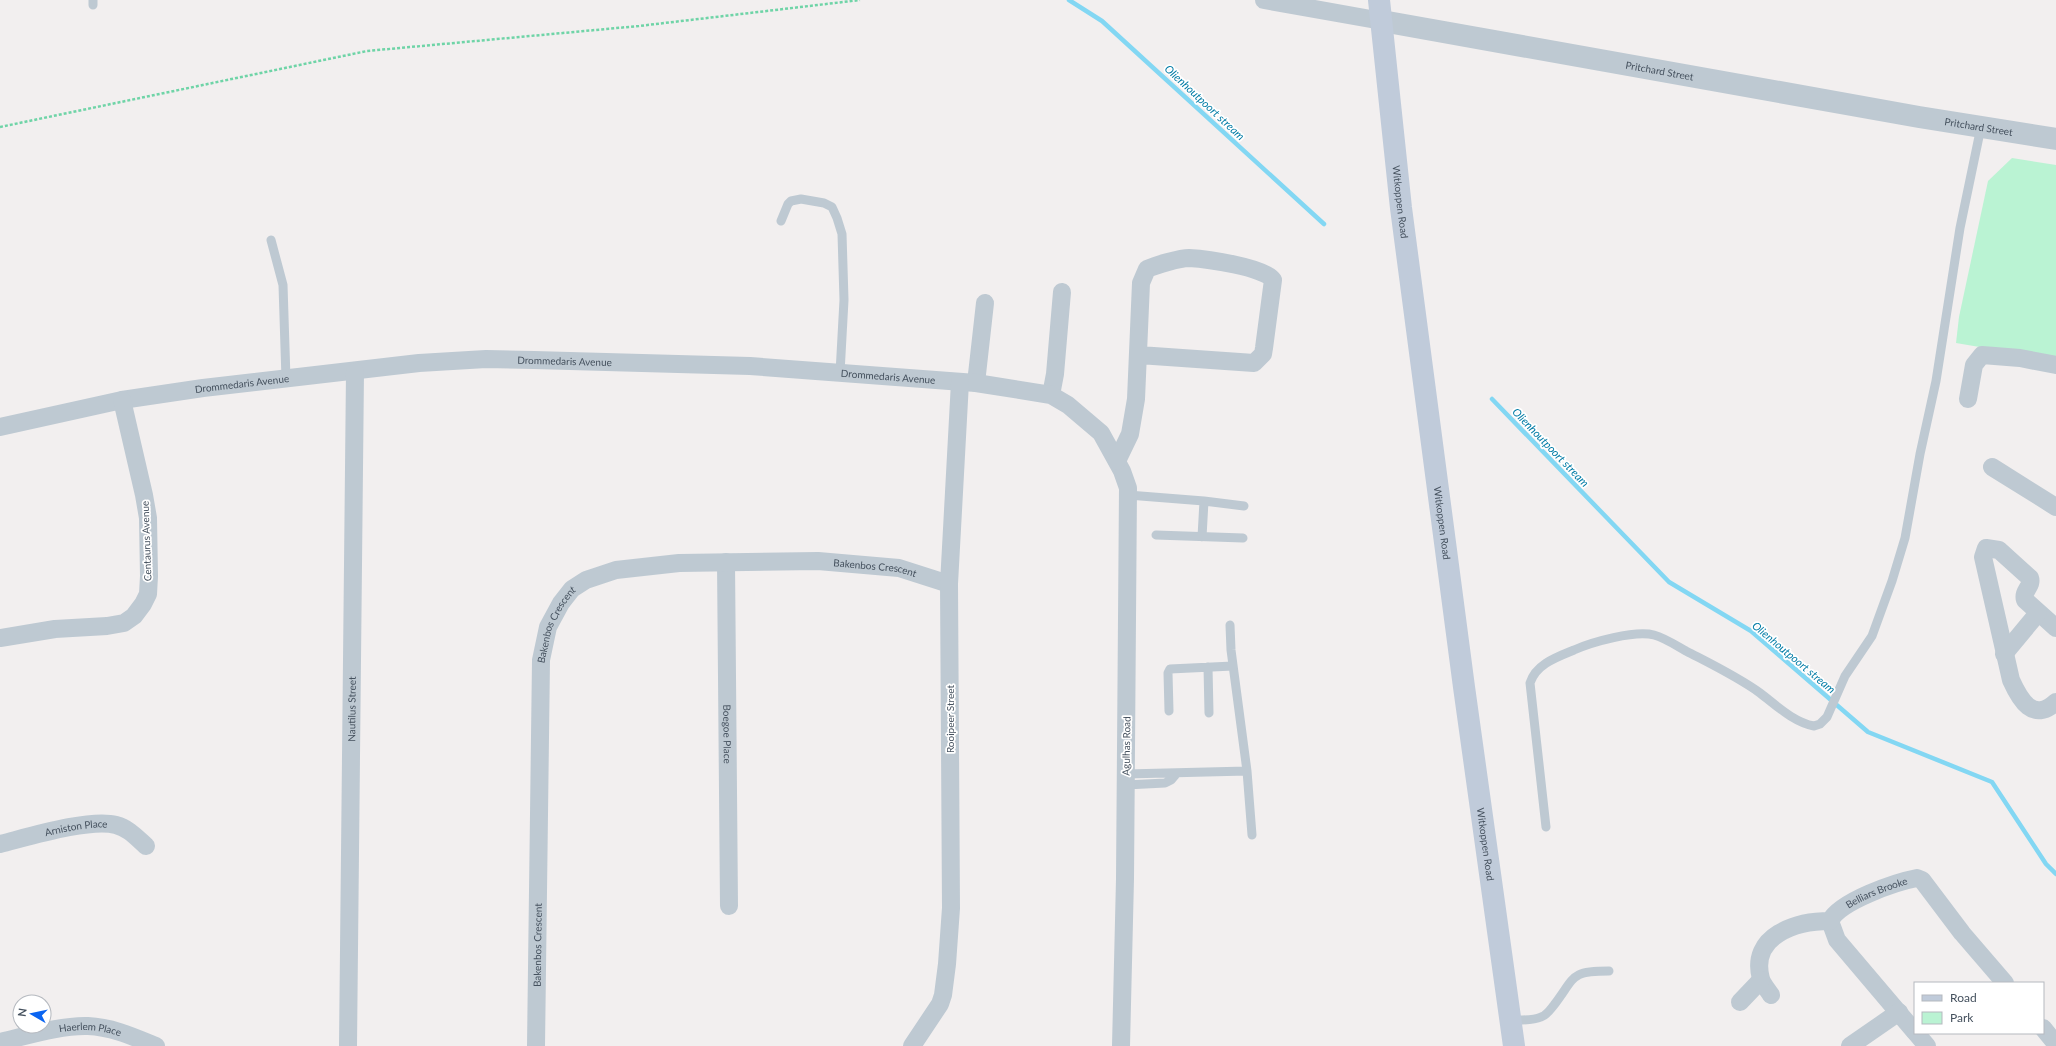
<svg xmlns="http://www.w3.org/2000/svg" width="2056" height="1046" viewBox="0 0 2056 1046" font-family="Lato,sans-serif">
  <rect width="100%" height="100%" fill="#f2efef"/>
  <path fill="#baf3d3" d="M2012,158L2056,165V360L1956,343L1959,317L1988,181Z"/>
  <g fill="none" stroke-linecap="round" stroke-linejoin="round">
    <path stroke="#83d7f3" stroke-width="4.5" d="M1069,0L1102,21L1324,224
      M1492,399L1669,582L1751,631L1868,732L1992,782L2046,864L2056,874"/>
    <path stroke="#6fd4a7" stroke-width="2.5" stroke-dasharray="3 2" stroke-linecap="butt" d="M0,127L367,51L639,26L860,0"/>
    <path stroke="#bec9d2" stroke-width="9" d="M93,5V0
      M781,221L788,204L791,201L801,199L824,203L832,207L837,218L842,234L844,300L840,373
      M271,240L283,285L286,379
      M1128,495L1204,501L1244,506
      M1156,535L1243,538
      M1202,537L1204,501
      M1230,625L1231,650L1247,771
      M1208,667L1209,713
      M1169,711L1168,673L1170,669L1233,666
      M1126,774L1247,771L1252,835
      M1126,785L1165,783L1171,780L1177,773
      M1546,827L1530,683C1536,664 1557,657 1574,650C1592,642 1635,630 1654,635C1665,638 1677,646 1686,651C1711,664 1738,677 1760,693C1776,705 1793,722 1814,726L1820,724L1827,717L1845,676L1872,636L1892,581L1905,538L1920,454L1936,381L1960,228L1981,127
      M1510,1020C1520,1020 1532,1021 1541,1017C1547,1015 1550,1010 1554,1005C1576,976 1570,971 1609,971"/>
    <g stroke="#bec9d2" stroke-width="18">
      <path d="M1264,0L1382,21"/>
      <path d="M976,383L985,303"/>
      <path d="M1051,395L1055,374L1062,292"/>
      <path d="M1968,399L1974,365L1982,355L2020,358L2056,365"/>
      <path id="s1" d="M0,427L122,400L203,388L419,363L486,359L534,360L750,366L976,383L1051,395L1068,405L1101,433L1122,471L1128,488L1125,879L1121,1046"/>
      <path d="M1117,461L1130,434L1136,399L1141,283L1147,269C1156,265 1180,258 1189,258C1206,259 1265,267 1273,280L1264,348L1263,354L1254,363L1139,355"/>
      <path d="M1992,467L2056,507"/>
      <path id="s2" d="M726,562L729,906"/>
      <path d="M2056,628L2025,600C2022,591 2033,586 2030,578L1999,550L1986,548L1983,557L2011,680C2020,700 2033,723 2056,702"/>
      <path d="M0,638L55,629L107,626L124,623L134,616L143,604L148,594L149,576L148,518L144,495L122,400"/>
      <path d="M2004,654L2038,613"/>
      <path id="s3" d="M0,844C28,837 90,818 116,825C128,828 136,837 146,846"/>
      <path d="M1830,921L1837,940L1915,1032"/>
      <path id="s4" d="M1771,995C1768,990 1763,985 1761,979C1749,935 1797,921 1830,921C1840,901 1896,882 1917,878L1922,880L1962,933L2005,983"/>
      <path d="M1740,1002L1761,980"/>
      <path d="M2043,1028L2056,1044"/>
      <path d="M1916,1033L1927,1046"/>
      <path id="s5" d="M0,1042C26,1036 62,1025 88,1026C112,1027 134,1037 156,1046"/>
      <path id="s6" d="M348,1046L355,372"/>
      <path id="s7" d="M536,1046L541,660L548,627L561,603L572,589L586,580L616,570L679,563L818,561L899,568L949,584"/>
      <path d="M912,1046L940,1004L943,995L947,964L951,908L949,584L960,382"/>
      <path d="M1850,1046L1899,1012"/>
    </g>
    <path stroke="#bec9d2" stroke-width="22" id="s8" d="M1382,21L1919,117L2056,139"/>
    <path stroke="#c0cbda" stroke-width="22" id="s9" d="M1379,0L1401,208L1464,687L1514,1046"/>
  </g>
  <g text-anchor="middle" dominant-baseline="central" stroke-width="3.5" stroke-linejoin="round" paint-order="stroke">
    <g font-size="10" fill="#45515e" stroke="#fff">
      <text stroke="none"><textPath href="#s8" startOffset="282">Pritchard Street</textPath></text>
      <text stroke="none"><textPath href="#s8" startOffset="606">Pritchard Street</textPath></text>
      <text stroke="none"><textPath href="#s9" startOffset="203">Witkoppen Road</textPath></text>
      <text stroke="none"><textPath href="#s1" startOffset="570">Drommedaris Avenue</textPath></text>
      <text stroke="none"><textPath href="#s1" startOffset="894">Drommedaris Avenue</textPath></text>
      <text stroke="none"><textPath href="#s1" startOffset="246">Drommedaris Avenue</textPath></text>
      <text stroke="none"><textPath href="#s9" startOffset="527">Witkoppen Road</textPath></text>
      <text transform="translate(146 541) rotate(-92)">Centaurus Avenue</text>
      <text stroke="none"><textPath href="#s7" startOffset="773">Bakenbos Crescent</textPath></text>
      <text stroke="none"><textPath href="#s7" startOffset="425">Bakenbos Crescent</textPath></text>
      <text stroke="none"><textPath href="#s6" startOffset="337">Nautilus Street</textPath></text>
      <text transform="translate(950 719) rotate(-90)">Rooipeer Street</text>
      <text stroke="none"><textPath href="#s2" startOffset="172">Boegoe Place</textPath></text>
      <text transform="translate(1126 746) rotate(-89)">Agulhas Road</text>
      <text stroke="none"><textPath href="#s3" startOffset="78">Arniston Place</textPath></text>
      <text stroke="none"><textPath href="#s9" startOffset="851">Witkoppen Road</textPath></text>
      <text stroke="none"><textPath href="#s4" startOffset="181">Belliars Brooke</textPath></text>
      <text stroke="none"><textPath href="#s7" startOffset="101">Bakenbos Crescent</textPath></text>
      <text stroke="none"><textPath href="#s5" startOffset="92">Haerlem Place</textPath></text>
    </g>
    <g font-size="11" font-style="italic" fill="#027ca6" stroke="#fff">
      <text transform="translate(1205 102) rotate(43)">Olienhoutpoort stream</text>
      <text transform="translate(1551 447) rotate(46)">Olienhoutpoort stream</text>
      <text transform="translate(1794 657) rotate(40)">Olienhoutpoort stream</text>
    </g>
  </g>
  <rect x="1914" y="982" width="130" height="52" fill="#ffffff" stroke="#b5b9bf"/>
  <rect x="1922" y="995" width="20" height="6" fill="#c0cbda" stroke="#b5b9bf"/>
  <text x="1950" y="1002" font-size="12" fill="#45515e">Road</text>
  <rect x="1922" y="1012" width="20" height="12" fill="#baf3d3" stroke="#b5b9bf"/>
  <text x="1950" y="1022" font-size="12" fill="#45515e">Park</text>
  <g transform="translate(32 1014) rotate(279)"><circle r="19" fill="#ffffff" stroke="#b5b9bf"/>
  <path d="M0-3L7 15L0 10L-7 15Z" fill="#0a64f1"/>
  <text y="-6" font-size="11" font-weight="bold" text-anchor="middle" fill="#45515e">N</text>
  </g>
</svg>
